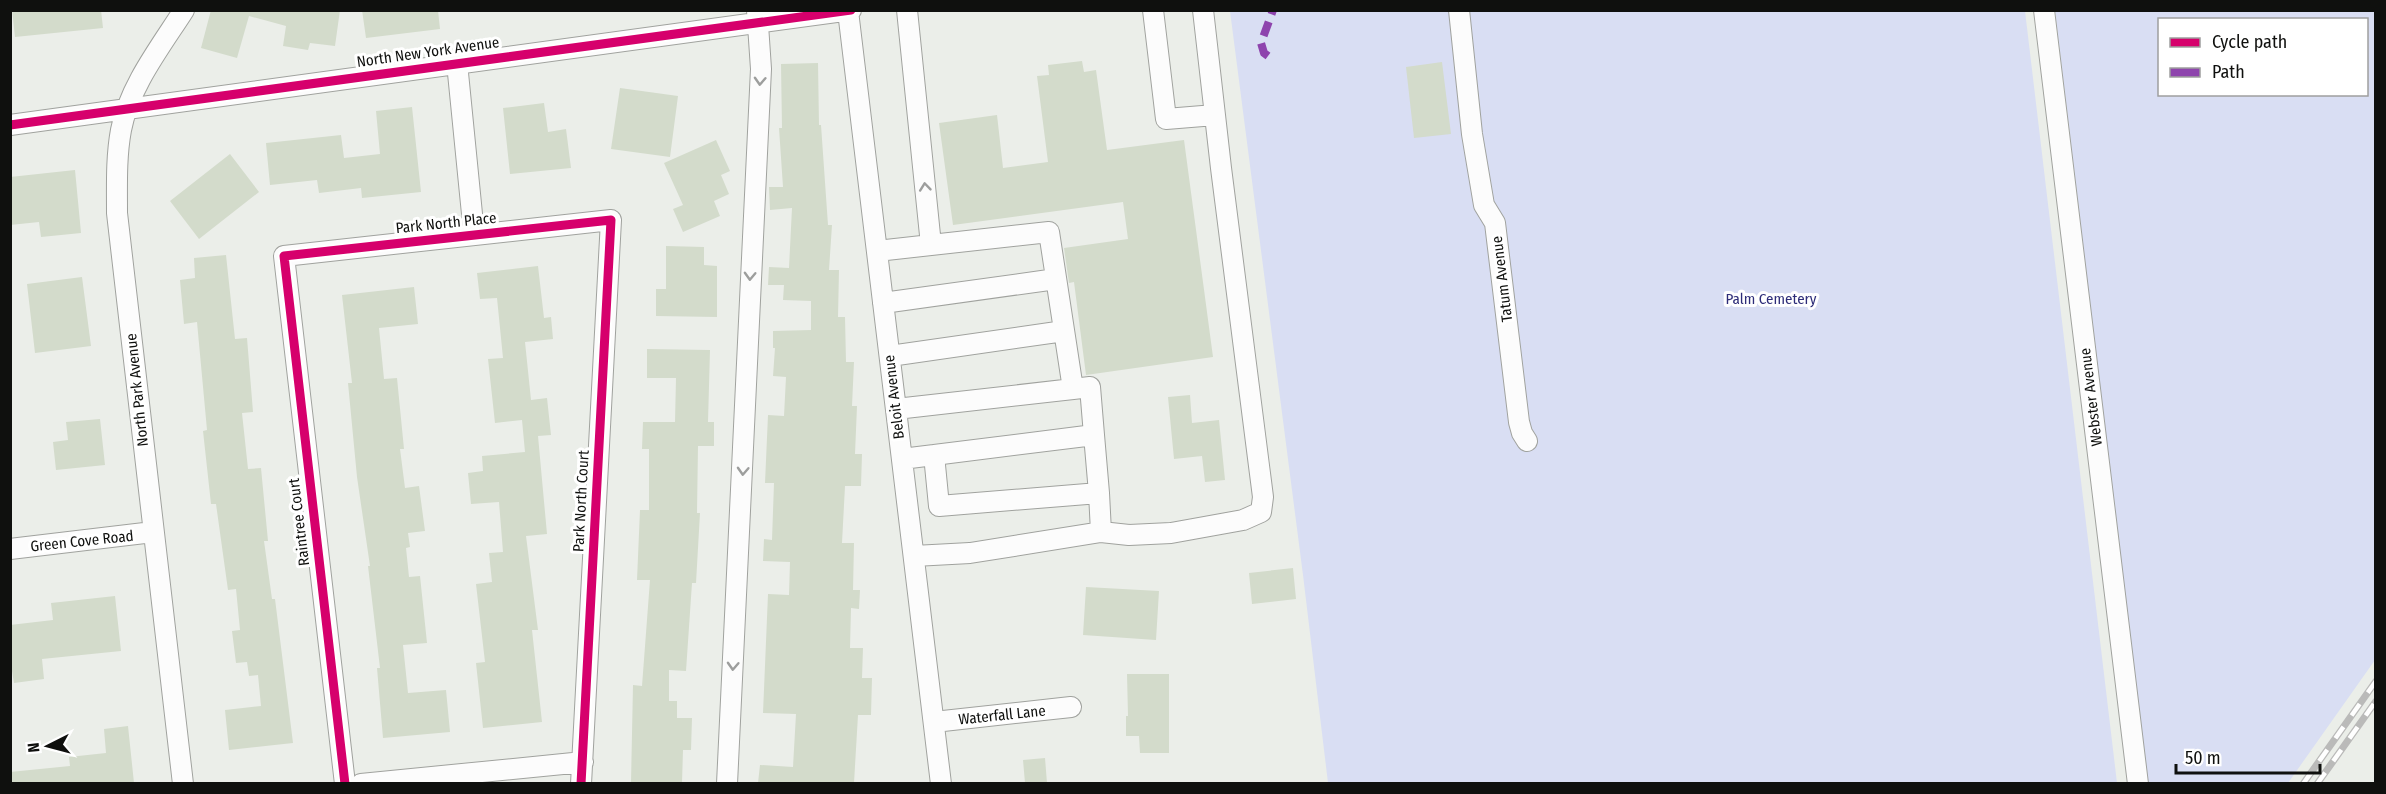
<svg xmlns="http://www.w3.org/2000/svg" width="2386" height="794" viewBox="0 0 2386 794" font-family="'Fira Sans Condensed',sans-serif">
  <rect width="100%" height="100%" fill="#ebeee9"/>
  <path fill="#d9def3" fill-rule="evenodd" d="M1230,11H2025L2117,783H1328L1303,575Z
    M2055,11H2375V660L2288,783H2148ZM2160,20H2366V94H2160Z"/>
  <path fill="#d3dbcb" d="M12,10H101L103,28L15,37Z
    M211,10H340L335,46L310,43L308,50L283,46L286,26L249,16L237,58L201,48Z
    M362,10H438L440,29L366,38Z
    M1082,61L1084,72L1096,70L1107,150L1184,140L1213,357L1086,375L1074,282L1069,283L1064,248L1128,239L1123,202L953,225L939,123L997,115L1003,168L1048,162L1037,76L1049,75L1048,65Z
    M1442,62L1451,134L1414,138L1406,67Z
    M818,63L819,125H821L828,225H832L829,270H839L838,317H845L846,362H854L852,406H857L855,454H862L861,486H845L842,543H854L853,590H860L859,609L851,608L850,648H863L862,678H872L871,715H858L854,783H758L760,765L793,767L796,714L763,713L768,594L789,595L790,562L763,561L764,539L772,540L774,483H765L768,415L784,416L786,377L773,376L775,348H773V331L811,330V301L783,300L784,285H768L769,267L789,268L792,208L770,210L769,187H783L779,128H782L781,64Z
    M620,88L678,96L670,157L611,149Z
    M544,103L548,132L566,129L571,168L510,174L503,108Z
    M412,107L421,192L362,198L361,188L319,193L317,180L270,185L266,143L341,135L344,158L380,154L376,111Z
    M716,140L730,171L721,175L729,194L714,201L720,216L683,232L673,209L683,205L664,163Z
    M230,154L259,192L199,239L170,201Z
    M75,170L81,233L41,237L39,222L10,225V177Z
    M666,246L704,247V265L717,266V317L656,316V289H666Z
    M226,255L235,339L247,338L253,412L242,413L248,469L261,468L268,541H264L272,599H275L293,743L229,750L225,710L261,706L258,675L249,676L247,662L236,663L232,631L240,630L236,589L228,590L216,504H211L203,431L207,430L197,322L184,324L180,280L195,278L194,258Z
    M538,266L544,318L551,317L553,339L525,342L531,400L547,398L551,435L538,436L547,534L526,536L538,630H532L542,722L483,728L476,663L485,662L476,584L492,582L489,553L503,552L499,502L471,504L468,473L483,471L482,456L525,452L522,420L495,423L488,359L503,358L497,298L480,299L477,273Z
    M82,277L91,346L35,353L27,284Z
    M414,287L418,324L379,328L384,379L397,378L404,449H400L405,488L419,486L425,531L408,533L410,547L406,548L409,577L420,576L427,643L403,645L408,693L446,690L450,732L383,738L377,668H380L368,566H370L357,477L348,383H352L342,295Z
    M647,349L710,350L708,422H714V446H698L697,513H700L696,583H692L686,671L669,670V701H677V718H692L691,750H683L682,783H631L633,685L642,686L650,580H637L640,510H649V449H642L643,422H675L676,378H647Z
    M1190,395L1192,423L1219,420L1225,480L1205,482L1202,456L1174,459L1168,397Z
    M100,419L105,465L56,470L53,442L68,440L66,422Z
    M1293,568L1296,599L1252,604L1249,573Z
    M1086,587L1159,591L1156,640L1083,635Z
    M115,596L121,651L42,659L44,679L14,683L10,659V625L53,620L51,603Z
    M1127,674H1169V753H1140L1139,736H1126V716H1128Z
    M128,726L134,783H10V772L70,766L69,757L106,753L104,729Z
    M1045,758L1047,783H1025L1023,760Z"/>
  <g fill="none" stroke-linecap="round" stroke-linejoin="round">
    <defs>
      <path id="minor" d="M907,10L931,245
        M1153,10L1166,119L1215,115
        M1459,10L1472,134L1484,205L1495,223L1519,422L1522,433L1527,441
        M2044,10L2138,784
        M848,11L941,784
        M457,63L474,234
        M10,125L851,10
        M877,251L1049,232L1073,389L1090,387L1094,435L902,459
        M883,303L1056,279
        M890,356L1064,331
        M896,409L1073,389
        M934,455L939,506L1099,493L1094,435
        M1099,493L1101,532
        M10,549L153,532
        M914,556L970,553L1101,532L1129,535L1171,533L1243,520L1261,512L1263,497L1221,168L1203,10
        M934,722L1071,707
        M183,784L117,213C117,185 116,157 121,130C129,87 161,46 184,10
        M345,784L284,256L611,220L581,784
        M361,784L583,762
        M727,784L761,69L757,10"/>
    </defs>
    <use href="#minor" stroke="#a0a29e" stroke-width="22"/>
    <use href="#minor" stroke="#fcfcfc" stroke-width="20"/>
    <defs>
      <path id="rail" d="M2303,784L2376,681
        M2317,784L2376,701"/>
    </defs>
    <use href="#rail" stroke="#babab9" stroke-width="7"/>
    <use href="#rail" stroke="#fff" stroke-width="4.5" stroke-dasharray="14" stroke-linecap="butt"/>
    <path stroke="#8e44ad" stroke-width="8" stroke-dasharray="15 8" stroke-linecap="butt" d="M1268,56L1264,53L1261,43L1273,10"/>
    <defs>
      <path id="cycleway" d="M10,125L851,10
        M345,784L284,256L611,220L581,784"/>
    </defs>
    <use href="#cycleway" stroke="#fff" stroke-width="13"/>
    <use href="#cycleway" stroke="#d6006c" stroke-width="9"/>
  </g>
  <defs><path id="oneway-chevron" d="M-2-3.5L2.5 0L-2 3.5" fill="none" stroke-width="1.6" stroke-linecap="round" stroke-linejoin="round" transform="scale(1.5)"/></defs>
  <g stroke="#9d9e9d">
    <use href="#oneway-chevron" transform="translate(760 81) rotate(93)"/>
    <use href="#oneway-chevron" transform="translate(925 187) rotate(-96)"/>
    <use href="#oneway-chevron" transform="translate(750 276) rotate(92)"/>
    <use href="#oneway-chevron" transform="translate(743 471) rotate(93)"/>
    <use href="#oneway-chevron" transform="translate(733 666) rotate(93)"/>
  </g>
  <g text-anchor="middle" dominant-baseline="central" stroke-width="6" stroke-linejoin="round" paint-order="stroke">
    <g font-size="15" fill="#0f100e" stroke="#fff">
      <text transform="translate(428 52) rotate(-8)">North New York Avenue</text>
      <text transform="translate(446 223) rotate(-6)">Park North Place</text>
      <text transform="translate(1502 279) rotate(-97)">Tatum Avenue</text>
      <text transform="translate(137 390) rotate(-96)">North Park Avenue</text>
      <text transform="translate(894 397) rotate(-97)">Beloit Avenue</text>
      <text transform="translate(2091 397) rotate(-97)">Webster Avenue</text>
      <text transform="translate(581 501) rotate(-87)">Park North Court</text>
      <text transform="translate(299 522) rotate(-97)">Raintree Court</text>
      <text transform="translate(82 541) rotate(-6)">Green Cove Road</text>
      <text transform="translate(1002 715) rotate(-6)">Waterfall Lane</text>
    </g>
    <g font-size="15" fill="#2d2c78" stroke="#fff">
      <text x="1771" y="299">Palm Cemetery</text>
    </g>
  </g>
  <rect width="2386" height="794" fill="none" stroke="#0f100e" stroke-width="24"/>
  <rect x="2158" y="18" width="210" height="78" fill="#ffffff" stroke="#9f9f9f" stroke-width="1.5"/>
  <rect x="2170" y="38" width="30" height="9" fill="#d6006c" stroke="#9f9f9f" stroke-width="1.5"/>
  <text x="2212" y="48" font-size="18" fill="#0f100e">Cycle path</text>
  <rect x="2170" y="68" width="30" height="9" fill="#8e44ad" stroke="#9f9f9f" stroke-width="1.5"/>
  <text x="2212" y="78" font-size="18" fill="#0f100e">Path</text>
  <g transform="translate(48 746) rotate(264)" stroke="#ffffff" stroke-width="4.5" paint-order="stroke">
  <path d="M0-4.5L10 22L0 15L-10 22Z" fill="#0f100e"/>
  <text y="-9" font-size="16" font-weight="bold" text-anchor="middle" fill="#0f100e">N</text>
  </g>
  <path d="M2176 764v9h144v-9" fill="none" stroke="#0f100e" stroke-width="3"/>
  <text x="2185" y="764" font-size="18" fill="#0f100e" stroke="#ffffff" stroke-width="4.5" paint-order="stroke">50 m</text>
</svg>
